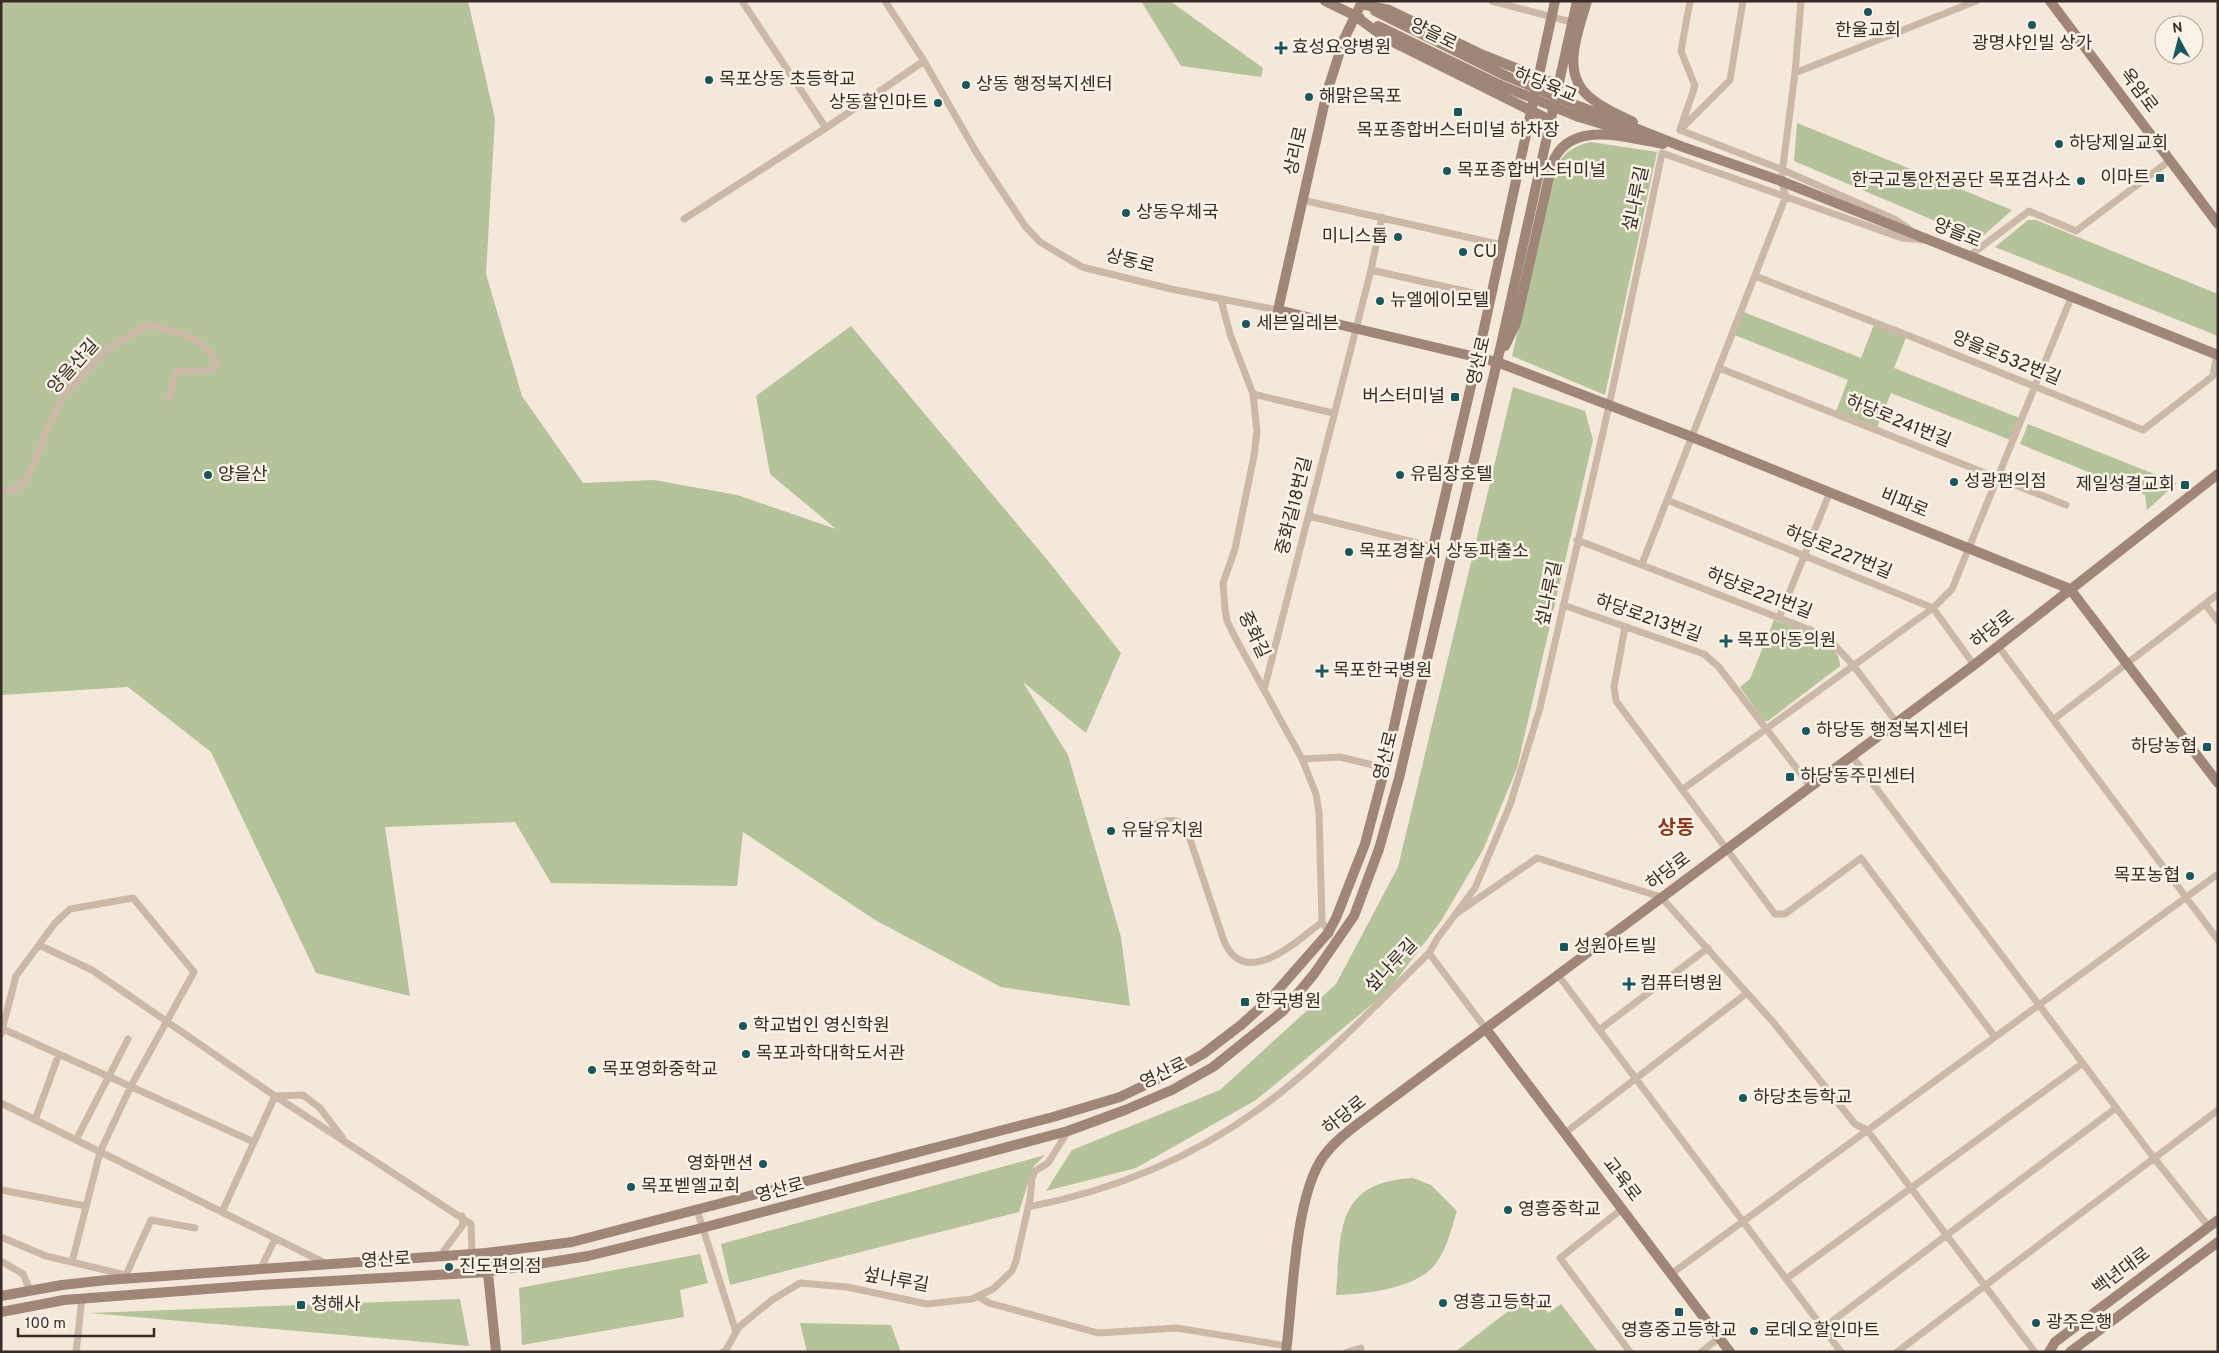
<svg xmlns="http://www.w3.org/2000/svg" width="2219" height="1353" viewBox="0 0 2219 1353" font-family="Overpass,'Noto Sans KR',sans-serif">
  <rect width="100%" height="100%" fill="#f3e8da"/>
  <path fill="#b5c39a" d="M1,1H468L495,119L486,274L522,396L583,483L654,480L737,495L836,529L770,474L756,396L851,326L1049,562L1121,653L1086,733L1023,682L1068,755L1121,937L1130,1006L1001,987L875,920L743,832L737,886L551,883L515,822L385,827L410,996L316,973L211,752L128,687L1,695Z
    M1141,1H1170L1263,68L1261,77L1181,66Z
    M1797,123L2012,210L1983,236L1973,237L1794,161Z
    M1591,142L1657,152L1605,395L1512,356L1556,167C1564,152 1574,146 1591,142Z
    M2028,220H2036L2218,294V336L1995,247Z
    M1741,311L1861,358L1875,322L1907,335L1894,368L2022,419L2013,441L1891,393L1876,430L1835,414L1848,380L1732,334Z
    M1513,387L1585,411L1593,440L1517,768L1483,850L1441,921L1388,991L1256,1100L1136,1168L1046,1191L1072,1150L1220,1090L1336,984L1398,867Z
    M2028,424L2177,483L2147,510L2145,495L2020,444Z
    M1774,620C1796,629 1840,637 1840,666L1768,721H1764L1740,687L1750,679Z
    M1045,1155L1033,1167L1019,1212L730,1285L721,1244Z
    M1413,1178L1431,1185L1457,1211C1451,1229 1446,1254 1432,1268C1411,1289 1365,1294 1336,1295C1341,1233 1334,1182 1413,1178Z
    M700,1254L708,1283L680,1290L684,1317L522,1345L519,1288Z
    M1532,1293L1548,1313L1561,1304L1598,1352H1455Z
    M460,1299L469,1346L89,1313Z
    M800,1323L891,1325L901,1352H807Z"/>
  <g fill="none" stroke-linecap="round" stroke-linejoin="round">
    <path stroke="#ccb8a6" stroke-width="7" d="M742,1L826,128
      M885,1L924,61L976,152L1025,226L1040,242L1082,267L1171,289L1278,310
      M1492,1L1571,22
      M1795,73L1976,1
      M1681,127L1695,86L1681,51L1690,1
      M1680,130L1783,170L1894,219L1908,228
      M1680,130L1730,80L1743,1
      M1302,200L1502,245
      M684,219L826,128L924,61
      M1969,256L2029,211L2076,231L2169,161
      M1371,270L1491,297
      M1755,276L1907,335L2143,430L2213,376L2217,354
      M1221,300L1230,334L1253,394L1257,431L1254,456L1235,549L1223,583L1225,609L1227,621L1237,641L1302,759L1316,794L1319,812L1322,922L1330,934
      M1719,368L2066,505
      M1253,394L1333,413
      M1,491L14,490L26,480L62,397L107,349L148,325C174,332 213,337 216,368C208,373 187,370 176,372L169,398
      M1667,500L1933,608L1974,665
      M1309,516L1433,547
      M1577,540L1826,636L1853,665L1897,723
      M1642,564L1786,196L1781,181L1795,73L1801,1
      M2205,604L2218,621
      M1563,605L1704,654L1718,666L1811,787
      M1779,618L1830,492
      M1625,627L1614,687L1616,701L1775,914H1785L1861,858L1995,1037
      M1998,646L2218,940
      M1264,690L1371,270L1382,217
      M2054,719L2218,594
      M1852,756L2154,1158L2209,1227
      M1302,759L1340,757L1385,768
      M1683,789L1933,608L1952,589L2071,298
      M1140,830C1155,825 1173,813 1186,827L1224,941C1245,991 1297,941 1322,922
      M1457,913L1537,858L1661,897L1773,1022L1855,1124L1867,1130L2035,1352
      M39,945L92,970L275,1096L303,1095L320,1108L342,1137
      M1429,953L1486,1029
      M1558,975L1841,1352
      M3,1029L254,1142
      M1599,1030L1708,948
      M1,1034L16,976L55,923L70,909L133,898L194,972L131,1086L100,1152L72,1262
      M1,1103L222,1212
      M35,1120L59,1054
      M1565,1133L1747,993
      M76,1140L128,1039
      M1,1190L86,1206
      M1028,1207C1111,1191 1190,1159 1259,1109C1321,1064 1374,1007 1429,953L1437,939L1475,888L1510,805L1540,708L1609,406L1662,153L1902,238L1923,240
      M1622,1209L1560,1258L1630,1352
      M697,1210L736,1332
      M1,1237L46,1256L130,1276
      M439,1257L463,1225L462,1216
      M1,1261L23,1274L30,1290
      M325,1263L222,1212L275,1096L471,1224L472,1254
      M260,1270L275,1239
      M1671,1274L2218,874
      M126,1275L151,1220L195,1228
      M1786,1279L2083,1063
      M979,1297L989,1303L1098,1333L1177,1328L1287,1346
      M1823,1328L2116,1108
      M76,1352L82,1298
      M723,1352L726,1350L739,1327L772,1300L800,1283L847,1287L927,1304L972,1299L993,1289L1012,1271L1016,1261L1030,1199L1032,1178L1035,1171L1048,1163L1068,1131
      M1347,1352L1361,1348V1352
      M1701,1352L1719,1338
      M1897,1352L2218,1110"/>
    <path stroke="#a08677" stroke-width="10" d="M1325,1L1360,18
      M1587,1C1578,33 1559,75 1592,99C1604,109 1619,115 1633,122
      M2050,1L2218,224
      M1375,11L1504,75
      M1355,16L1387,39L1550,120
      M1378,26L1500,85
      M1558,85L1483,55L1389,10L1361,4L1344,39L1327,92L1278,310L1497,362L1692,437L2070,589L2218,783
      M1581,107L1683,147L1781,181L2218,355
      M1579,117L1629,132
      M1505,346L1516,323L1552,164C1569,118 1626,138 1663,144
      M1486,1029L1730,1352
      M486,1253L496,1352
      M1,1296L62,1285L107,1280L486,1253L572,1242L1053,1117L1120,1097L1164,1076L1203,1054L1241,1025L1271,998L1328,933L1336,918L1365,844L1385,768L1433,547L1478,356L1555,1
      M1,1312L64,1300L260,1285L488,1272L588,1256L702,1228L1068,1131L1125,1110L1172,1090L1213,1067L1283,1011L1314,974L1354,916L1379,849L1399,778L1501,345L1577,1
      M1286,1352C1293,1300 1294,1198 1323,1157C1333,1143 1346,1133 1359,1123L1974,665L2218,474
      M2049,1352L2055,1342L2218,1220
      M2070,1352L2218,1242"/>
    <path stroke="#a08677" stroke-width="10" d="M1504,75L1581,107
      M1500,85L1579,117"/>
  </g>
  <g fill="#1a565b" stroke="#faf2e7" stroke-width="2">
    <circle cx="1868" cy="12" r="5"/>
    <circle cx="2032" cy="25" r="5"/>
    <path d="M1278.5 40.5h5v5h5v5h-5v5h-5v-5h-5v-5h5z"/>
    <circle cx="709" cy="80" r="5"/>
    <circle cx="966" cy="85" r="5"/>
    <circle cx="1309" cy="97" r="5"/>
    <circle cx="938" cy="103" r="5"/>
    <rect x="1453" y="107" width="10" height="10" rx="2.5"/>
    <circle cx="2059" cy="144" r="5"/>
    <circle cx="1447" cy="171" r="5"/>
    <rect x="2155" y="173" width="10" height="10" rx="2.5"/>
    <circle cx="2081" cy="181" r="5"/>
    <circle cx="1126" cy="213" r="5"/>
    <circle cx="1398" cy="237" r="5"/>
    <circle cx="1463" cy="252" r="5"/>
    <circle cx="1380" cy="301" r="5"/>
    <circle cx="1246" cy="324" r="5"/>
    <rect x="1450" y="392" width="10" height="10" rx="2.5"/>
    <circle cx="208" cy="475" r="5"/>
    <circle cx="1400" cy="475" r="5"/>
    <circle cx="1954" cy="482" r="5"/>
    <rect x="2180" y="480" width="10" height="10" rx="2.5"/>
    <circle cx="1349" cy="552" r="5"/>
    <path d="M1723.5 633.5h5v5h5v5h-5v5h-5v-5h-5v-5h5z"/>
    <path d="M1319.5 663.5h5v5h5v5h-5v5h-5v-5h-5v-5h5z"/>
    <circle cx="1806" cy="731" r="5"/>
    <rect x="2202" y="742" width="10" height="10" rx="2.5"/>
    <rect x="1785" y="772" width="10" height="10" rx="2.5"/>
    <circle cx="1111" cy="831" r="5"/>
    <circle cx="2190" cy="876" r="5"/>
    <rect x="1559" y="942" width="10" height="10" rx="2.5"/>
    <path d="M1626.5 976.5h5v5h5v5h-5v5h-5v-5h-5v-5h5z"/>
    <rect x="1240" y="997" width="10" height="10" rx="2.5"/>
    <circle cx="743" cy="1026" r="5"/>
    <circle cx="746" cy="1054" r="5"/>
    <circle cx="592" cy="1070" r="5"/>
    <circle cx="1743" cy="1098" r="5"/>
    <circle cx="763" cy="1164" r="5"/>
    <circle cx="631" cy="1187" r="5"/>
    <circle cx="1508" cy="1210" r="5"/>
    <circle cx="449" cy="1267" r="5"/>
    <circle cx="1443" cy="1303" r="5"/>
    <rect x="296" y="1300" width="10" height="10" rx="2.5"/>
    <rect x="1674" y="1307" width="10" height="10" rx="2.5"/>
    <circle cx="2036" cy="1323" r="5"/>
    <circle cx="1754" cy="1331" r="5"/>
  </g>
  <g text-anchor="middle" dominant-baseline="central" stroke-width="5" stroke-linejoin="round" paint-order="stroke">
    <g font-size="18" fill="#372c27" stroke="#faf2e7" text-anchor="start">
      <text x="1868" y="31" text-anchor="middle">한울교회</text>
      <text x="2032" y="44" text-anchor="middle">광명샤인빌 상가</text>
      <text x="1292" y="48">효성요양병원</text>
      <text x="719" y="80">목포상동 초등학교</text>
      <text x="976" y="85">상동 행정복지센터</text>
      <text x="1319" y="97">해맑은목포</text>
      <text x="928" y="103" text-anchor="end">상동할인마트</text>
      <text x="1458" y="131" text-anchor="middle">목포종합버스터미널 하차장</text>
      <text x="2069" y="144">하당제일교회</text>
      <text x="1457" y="171">목포종합버스터미널</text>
      <text x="2150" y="178" text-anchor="end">이마트</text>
      <text x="2071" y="181" text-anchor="end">한국교통안전공단 목포검사소</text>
      <text x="1136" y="213">상동우체국</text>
      <text x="1388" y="237" text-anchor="end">미니스톱</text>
      <text x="1473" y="252">CU</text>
      <text x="1390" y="301">뉴엘에이모텔</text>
      <text x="1256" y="324">세븐일레븐</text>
      <text x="1445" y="397" text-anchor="end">버스터미널</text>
      <text x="218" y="475">양을산</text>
      <text x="1410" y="475">유림장호텔</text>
      <text x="1964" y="482">성광편의점</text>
      <text x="2175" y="485" text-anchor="end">제일성결교회</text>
      <text x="1359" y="552">목포경찰서 상동파출소</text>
      <text x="1737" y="641">목포아동의원</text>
      <text x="1333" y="671">목포한국병원</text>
      <text x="1816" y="731">하당동 행정복지센터</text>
      <text x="2197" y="747" text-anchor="end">하당농협</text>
      <text x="1800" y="777">하당동주민센터</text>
      <text x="1121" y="831">유달유치원</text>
      <text x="2180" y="876" text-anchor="end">목포농협</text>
      <text x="1574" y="947">성원아트빌</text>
      <text x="1640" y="984">컴퓨터병원</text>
      <text x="1255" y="1002">한국병원</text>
      <text x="753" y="1026">학교법인 영신학원</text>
      <text x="756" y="1054">목포과학대학도서관</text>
      <text x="602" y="1070">목포영화중학교</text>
      <text x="1753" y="1098">하당초등학교</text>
      <text x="753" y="1164" text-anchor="end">영화맨션</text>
      <text x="641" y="1187">목포벧엘교회</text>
      <text x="1518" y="1210">영흥중학교</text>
      <text x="459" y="1267">진도편의점</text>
      <text x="1453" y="1303">영흥고등학교</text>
      <text x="311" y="1305">청해사</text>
      <text x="2046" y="1323">광주은행</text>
      <text x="1679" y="1331" text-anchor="middle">영흥중고등학교</text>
      <text x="1764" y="1331">로데오할인마트</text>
    </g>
    <g font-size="18" fill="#372c27" stroke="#faf2e7">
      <text transform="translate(1433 35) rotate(26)">양을로</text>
      <text transform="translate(1545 86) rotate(22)">하당육교</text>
      <text transform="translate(2138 91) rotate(53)">옥암로</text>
      <text transform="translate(1297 151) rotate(-77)">상리로</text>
      <text transform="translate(1637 199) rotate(-78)">섶나루길</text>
      <text transform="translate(1957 234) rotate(22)">양을로</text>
      <text transform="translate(1130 262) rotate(14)">상동로</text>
      <text transform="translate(2006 359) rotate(22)">양을로532번길</text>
      <text transform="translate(1480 361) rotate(-77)">영산로</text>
      <text transform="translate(74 367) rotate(-48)">양을산길</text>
      <text transform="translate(1898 422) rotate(22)">하당로241번길</text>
      <text transform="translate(1904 504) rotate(22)">비파로</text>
      <text transform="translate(1295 506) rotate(-76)">중화길18번길</text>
      <text transform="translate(1838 553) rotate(22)">하당로227번길</text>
      <text transform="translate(1550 594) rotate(-78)">섶나루길</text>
      <text transform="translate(1759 594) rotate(21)">하당로221번길</text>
      <text transform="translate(1648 619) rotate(19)">하당로213번길</text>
      <text transform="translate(1993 630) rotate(-38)">하당로</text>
      <text transform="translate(1253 635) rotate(65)">중화길</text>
      <text transform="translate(1387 756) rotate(-76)">영산로</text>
      <text transform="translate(1669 872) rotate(-37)">하당로</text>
      <text transform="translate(1392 966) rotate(-46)">섶나루길</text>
      <text transform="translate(1164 1074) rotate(-26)">영산로</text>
      <text transform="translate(1345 1116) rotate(-39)">하당로</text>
      <text transform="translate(1621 1180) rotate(53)">교육로</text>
      <text transform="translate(780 1191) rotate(-15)">영산로</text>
      <text transform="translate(386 1261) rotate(-3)">영산로</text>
      <text transform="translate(2122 1272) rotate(-37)">백년대로</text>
      <text transform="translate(896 1281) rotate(10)">섶나루길</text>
    </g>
    <g font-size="20" font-weight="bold" fill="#8b381c" stroke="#faf2e7">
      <text x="1676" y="829">상동</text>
    </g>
  </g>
  <rect width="2219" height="1353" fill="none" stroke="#372c27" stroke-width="5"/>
  <g transform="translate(2179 40) rotate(353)"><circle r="24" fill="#faf2e7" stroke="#aca39a"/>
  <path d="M0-4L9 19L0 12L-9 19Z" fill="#1a565b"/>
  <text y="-8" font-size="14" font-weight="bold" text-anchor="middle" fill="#372c27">N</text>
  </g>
  <path d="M18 1328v8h136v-8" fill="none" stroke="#372c27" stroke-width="2.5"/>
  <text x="25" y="1328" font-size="15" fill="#372c27" stroke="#faf2e7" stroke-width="4" paint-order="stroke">100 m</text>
</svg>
